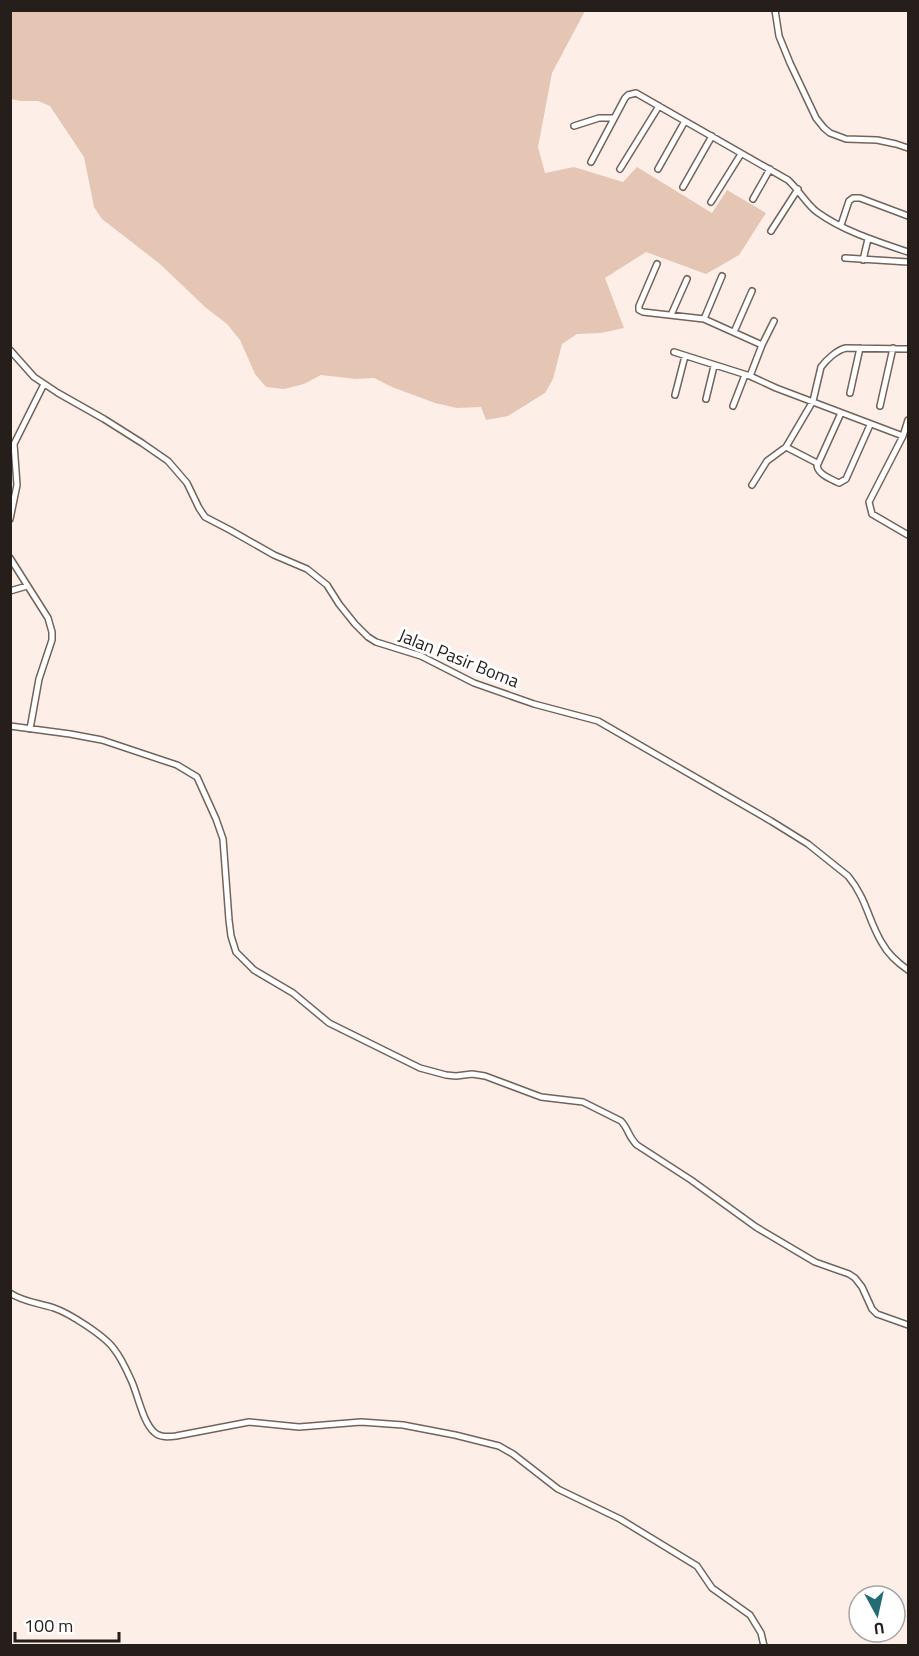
<svg xmlns="http://www.w3.org/2000/svg" width="919" height="1656" viewBox="0 0 919 1656" font-family="'Titillium Web',sans-serif">
  <rect width="100%" height="100%" fill="#fdefe7"/>
  <path fill="#e5c5b3" d="M10,11H585L552,73L538,147L545,173L574,167L623,182L637,167L712,213L727,190L766,213L739,255L706,274L646,252L605,278L624,328L601,333L577,334L562,344L553,379L545,393L508,416L486,420L481,407L457,408L435,403L392,387L374,378L356,379L321,375L304,384L284,389L266,387L255,374L240,340L227,324L205,307L160,264L102,219L94,207L84,157L50,106L38,101H20L11,99Z"/>
  <g fill="none" stroke-linecap="round" stroke-linejoin="round">
    <defs>
      <path id="minor" d="M775,10L779,36L790,63L816,118L824,128L830,133L846,139L877,140L896,144L908,148
        M574,126L599,118H614
        M591,162L625,98L628,95L636,93L788,180C799,190 807,205 817,212C843,231 878,242 908,252
        M620,169L659,106
        M658,169L685,121
        M683,187L712,136
        M753,199L770,169
        M711,202L741,154
        M841,225L849,201L853,198H860L908,216
        M771,231L798,189
        M845,258L908,262
        M863,260L868,239
        M657,264L639,306V310L643,312L704,319L762,345L750,376
        M671,315L687,279
        M704,319L722,276
        M734,332L752,291
        M762,345L774,321
        M10,350L34,377L58,393L104,419L142,443L168,461L187,483L199,508L205,517L230,530L274,555L307,569L327,585L339,604L355,624L368,637L376,642L421,656L474,683L534,704L598,721L771,821L808,844L848,876C867,899 868,920 882,943C888,954 898,963 908,970
        M674,352L750,376L776,388L903,436
        M850,393L860,348
        M675,395L685,356
        M706,399L714,366
        M733,406L745,375
        M880,406L893,348
        M841,413L817,466C819,475 831,479 839,483L846,479L870,425
        M908,420L903,436L869,502L872,514L908,535
        M786,447L817,463
        M752,485L767,461L786,447L813,401L821,367C827,359 837,350 846,348L908,349
        M10,519L17,485L14,444L44,384
        M10,558L48,618L52,632V640L39,679L30,729
        M10,591L27,586
        M10,726L70,734L102,740L177,765L197,777L216,819L223,839L229,920L231,936L236,952L254,970L293,993L329,1023L420,1068L446,1075L456,1076L472,1074L485,1076L541,1097L583,1102L621,1121C628,1128 629,1138 637,1145L691,1180L756,1227L815,1262L849,1274L855,1278L862,1287L872,1309L877,1314L908,1325
        M10,1293C23,1302 39,1303 54,1308C69,1313 105,1336 114,1349C122,1359 127,1371 132,1382C138,1396 143,1422 154,1432C160,1438 169,1437 176,1436L249,1422L299,1427L361,1422L403,1425L455,1435L499,1446L513,1454L558,1489L620,1519L697,1566L712,1588L750,1615L761,1633L764,1646"/>
    </defs>
    <use href="#minor" stroke="#72635b" stroke-width="8"/>
    <use href="#minor" stroke="#fff" stroke-width="5"/>
  </g>
  <g text-anchor="middle" dominant-baseline="central" stroke-width="6" stroke-linejoin="round" paint-order="stroke">
    <g font-size="18" fill="#251e1b" stroke="#fff">
      <text transform="translate(459 658) rotate(22)">Jalan Pasir Boma</text>
    </g>
  </g>
  <rect width="919" height="1656" fill="none" stroke="#251e1b" stroke-width="24"/>
  <g transform="translate(877 1614) rotate(172)"><circle r="28" fill="#ffffff" stroke="#a8a5a4" stroke-width="1.5"/>
  <path d="M0-4.5L10 22L0 15L-10 22Z" fill="#226d74"/>
  <text y="-9" font-size="16" font-weight="bold" text-anchor="middle" fill="#251e1b">U</text>
  </g>
  <path d="M15 1632v9h104v-9" fill="none" stroke="#251e1b" stroke-width="3"/>
  <text x="24" y="1632" font-size="18" fill="#251e1b" stroke="#ffffff" stroke-width="4.5" paint-order="stroke">100 m</text>
</svg>
